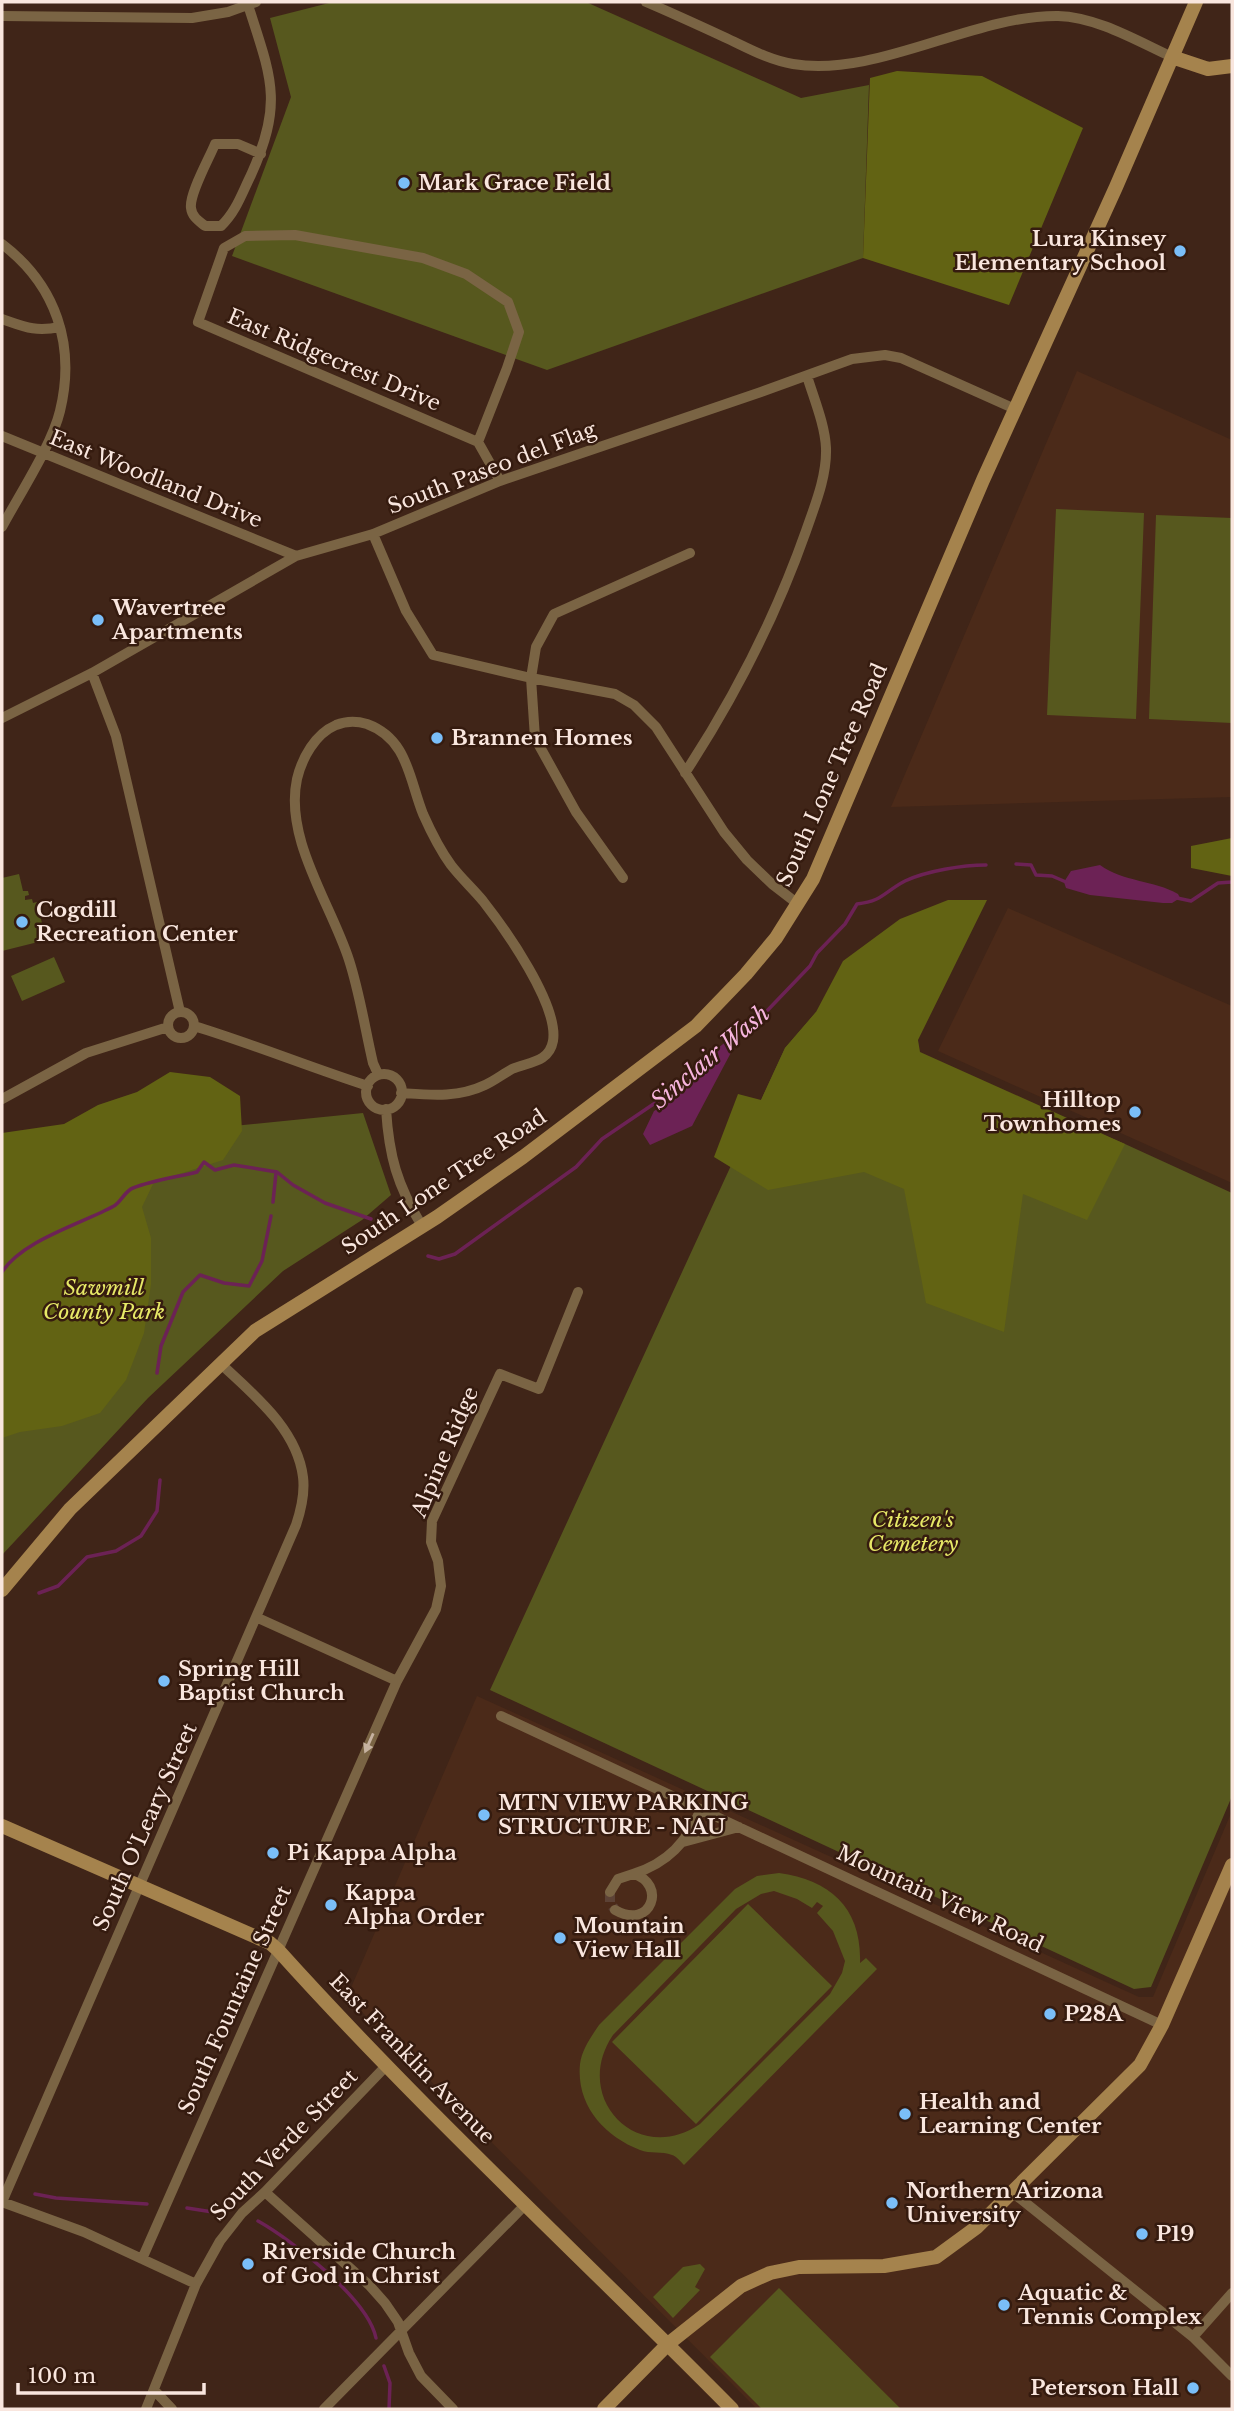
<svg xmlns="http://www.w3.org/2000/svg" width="1234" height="2411" viewBox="0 0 1234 2411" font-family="'Libre Baskerville',serif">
  <rect width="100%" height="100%" fill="#402518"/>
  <path fill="#4b2a19" d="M1077,371L1232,440V797L891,807Z
    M1008,908L1232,1006V1183L938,1051Z
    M477,1696L1139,1997H1153L1232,1811V2409H757L347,1997Z"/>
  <path fill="#57581e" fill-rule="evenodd" d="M333,2H586L801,98L869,85L863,258L547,370L232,256L291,97L270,18Z
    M1056,509L1144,513L1136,719L1047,715Z
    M1156,515L1232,518V723L1149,719Z
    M19,874L23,891H28L29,895L25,896V900L32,899L33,903L37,902L46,940L2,951V878Z
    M54,957L65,982L22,1001L11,976Z
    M816,1012L1125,1144L1232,1193V1796L1151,1987L1134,1989L490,1690L785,1048Z
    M363,1113L391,1195L362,1220L283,1271L148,1398L2,1555V1247L193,1130Z
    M779,1873C831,1880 862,1909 860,1963L866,1958L877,1969L684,2165C681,2162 676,2156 672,2155C662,2151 650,2154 640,2150C604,2136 576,2105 580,2064C582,2049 591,2037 599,2025L735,1889L757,1876ZM774,1891L797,1899L812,1908L817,1902L823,1906L817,1913L833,1931L845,1961L842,1973L830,1994L700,2124C637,2167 571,2097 613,2035L736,1909L761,1894Z
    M748,1904L832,1986L696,2124L612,2042Z
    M700,2264L705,2269L695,2287L700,2290L673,2318L653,2297L683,2267Z
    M779,2288L901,2409H762L710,2357Z"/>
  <path fill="#626313" d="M897,71L982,76L1083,128L1009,305L863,258L870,78Z
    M1232,838V876L1191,868V846Z
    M948,900H987L918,1040L920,1052L1125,1144L1087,1220L1023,1194L1004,1332L926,1303L904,1189L864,1172L768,1190L714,1157L738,1094L761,1100L785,1048L816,1012L843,961L900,919Z
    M170,1072L210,1077L240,1096L242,1131L223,1160L154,1182L142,1207L151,1238V1284L144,1333L126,1380L100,1413L62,1426L20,1432L2,1438V1133L64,1124L98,1105L137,1092Z"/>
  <path fill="#6c2255" d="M1100,865C1123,882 1154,880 1178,894L1180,898L1172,903H1163L1090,895L1066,888L1064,882L1071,871Z
    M734,1035L735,1045L692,1126L650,1145L643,1134L654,1111L678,1097L689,1072Z"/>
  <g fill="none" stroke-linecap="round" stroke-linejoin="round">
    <path stroke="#6c2255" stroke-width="3.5" d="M1016,864L1031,865L1036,875L1052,876L1066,882
      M1177,898L1191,901L1218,883L1232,882
      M731,1043L764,1014L810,966L817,953L845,924L857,904C883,901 884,892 905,881C926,871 963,865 986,865
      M273,1202L276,1173
      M428,1256L439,1259L455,1254L576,1167L602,1139L686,1082
      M2,1272C23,1240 81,1224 114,1206C121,1202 125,1191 133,1188C153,1180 177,1177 197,1172L204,1162L215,1170L234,1165L277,1172L293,1185L325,1203L371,1219
      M157,1373L161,1346L183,1292L200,1275L224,1283L249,1286L262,1261L271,1216
      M39,1593L58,1586L87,1557L116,1551L141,1536L157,1511L160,1480
      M35,2194L56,2198L147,2204
      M187,2208L219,2213
      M258,2221C292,2240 368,2299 376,2338
      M384,2366L390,2383L389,2409"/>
    <path stroke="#5c4236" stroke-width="10" stroke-dasharray="10 5" stroke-linecap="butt" d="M610,1892V1902L615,1910"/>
    <path stroke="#7a6444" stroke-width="10" d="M646,2C672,13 698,25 724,37C746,47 768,60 793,64C877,78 972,15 1058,16C1097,17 1137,41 1172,57
      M248,5C271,77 284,102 251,175C242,193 236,212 221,226H205C199,221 192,217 191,208C189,194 209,159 215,144H238L261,154
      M2,16L192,18L228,12L256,2
      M2,244C56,285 76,345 60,411C52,445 19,495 2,527
      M2,319C25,327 35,332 60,327
      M2,436L296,556
      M478,442L507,368L519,332L508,302L466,274L423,258L295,235L245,236L224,248L198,322L478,442L500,481
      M373,534L406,611L433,655L531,678L615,694L634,705L656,727L724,832L747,860L772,884L798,904
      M92,673L116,736L180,1012
      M2,718L92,673L296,556L373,534L500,481L761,392L852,359L885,355L901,358L1015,409
      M685,773C736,695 775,619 806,531C815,505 827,476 826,448C825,425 814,399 807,376
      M623,878L576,812L535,738L531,678L536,647L554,614L690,553
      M168 1025a13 13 0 1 1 26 0a13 13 0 1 1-26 0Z
      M194,1026C253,1044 309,1067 368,1086
      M378,1074L373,1063C365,1029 360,994 349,960C331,904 284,839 297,779C302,758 315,734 336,725C346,721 357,721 367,724C408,739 409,779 423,814C431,832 440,850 451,865C461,878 473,889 483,901C505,929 559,1005 553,1041C549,1063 528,1062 512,1069C503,1074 494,1081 485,1085C458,1098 430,1095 401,1093
      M366 1092a18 18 0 1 1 36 0a18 18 0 1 1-36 0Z
      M2,1099L86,1053L168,1027
      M386,1109C389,1156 397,1185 422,1226
      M258,1618L397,1681
      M501,1716L1162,2025
      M683,1842L739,1827
      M633,1874C668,1863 687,1842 701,1809
      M610,1892L618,1879L633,1874C667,1883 652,1931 615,1910
      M265,2192L369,2285L385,2303L398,2322L409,2353L421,2376L453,2409
      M1012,2192L1193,2337L1232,2376
      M2,2202L296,1525C301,1510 305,1493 303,1477C297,1429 254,1395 221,1364
      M2,2202L84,2232L196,2284
      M142,2259L397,1681L436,1609L441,1586L438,1561L431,1542L432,1521L500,1374L539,1389L578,1292
      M1193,2337L1232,2293
      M154,2390L172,2409
      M146,2409L196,2284L220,2241L242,2213L265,2192L387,2065
      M324,2409L525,2205"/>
    <path stroke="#a5834d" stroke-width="14" d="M1172,57L1208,69L1232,66
      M2,1590L70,1509L255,1331L437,1217L523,1157L696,1026L746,974L776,938L813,879L983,480L1116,187L1196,2
      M2,1826L270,1943L278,1950C422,2110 581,2256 732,2409
      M604,2409L668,2344L741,2286L770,2273L799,2267L884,2266L936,2257L977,2227L1140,2065L1162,2025L1232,1865"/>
  </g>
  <defs><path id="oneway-solid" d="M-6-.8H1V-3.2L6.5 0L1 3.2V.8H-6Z" transform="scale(1.75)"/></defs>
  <use fill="#c6b2a0" href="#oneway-solid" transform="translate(369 1743) rotate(114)"/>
  <g fill="#7abef8" stroke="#351b0f" stroke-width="2.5">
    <circle cx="404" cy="183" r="7"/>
    <circle cx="1180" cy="251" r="7"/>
    <circle cx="98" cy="620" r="7"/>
    <circle cx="437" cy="738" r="7"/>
    <circle cx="22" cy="922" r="7"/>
    <circle cx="1135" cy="1112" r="7"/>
    <circle cx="164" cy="1681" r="7"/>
    <circle cx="484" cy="1815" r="7"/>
    <circle cx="273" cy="1853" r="7"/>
    <circle cx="331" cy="1905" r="7"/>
    <circle cx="560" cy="1938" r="7"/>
    <circle cx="1050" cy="2014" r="7"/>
    <circle cx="905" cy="2114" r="7"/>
    <circle cx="892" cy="2203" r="7"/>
    <circle cx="1142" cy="2234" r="7"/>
    <circle cx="248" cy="2264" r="7"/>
    <circle cx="1004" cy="2305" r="7"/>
    <circle cx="1193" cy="2388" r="7"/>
  </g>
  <g text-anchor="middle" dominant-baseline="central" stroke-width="5" stroke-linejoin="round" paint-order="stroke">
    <g font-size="21" font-weight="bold" fill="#f9e6de" stroke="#351b0f" text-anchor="start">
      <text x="418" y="183">Mark Grace Field</text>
      <text x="1166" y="239" text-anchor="end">Lura Kinsey<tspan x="1166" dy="24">Elementary School</tspan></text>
      <text x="112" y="608">Wavertree<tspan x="112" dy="24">Apartments</tspan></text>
      <text x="451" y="738">Brannen Homes</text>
      <text x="36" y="910">Cogdill<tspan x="36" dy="24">Recreation Center</tspan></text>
      <text x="1121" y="1100" text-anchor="end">Hilltop<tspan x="1121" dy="24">Townhomes</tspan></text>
      <text x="178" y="1669">Spring Hill<tspan x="178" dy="24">Baptist Church</tspan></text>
      <text x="498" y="1803">MTN VIEW PARKING<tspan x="498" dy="24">STRUCTURE - NAU</tspan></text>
      <text x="287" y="1853">Pi Kappa Alpha</text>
      <text x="345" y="1893">Kappa<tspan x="345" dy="24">Alpha Order</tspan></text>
      <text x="574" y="1926">Mountain<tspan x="574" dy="24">View Hall</tspan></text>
      <text x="1064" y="2014">P28A</text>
      <text x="919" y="2102">Health and<tspan x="919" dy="24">Learning Center</tspan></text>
      <text x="906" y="2191">Northern Arizona<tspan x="906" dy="24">University</tspan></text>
      <text x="1156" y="2234">P19</text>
      <text x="262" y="2252">Riverside Church<tspan x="262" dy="24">of God in Christ</tspan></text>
      <text x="1018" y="2293">Aquatic &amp;<tspan x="1018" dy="24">Tennis Complex</tspan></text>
      <text x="1179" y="2388" text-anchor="end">Peterson Hall</text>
    </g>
    <g font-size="21" fill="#f9e6de" stroke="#351b0f">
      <text transform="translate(334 360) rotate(23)">East Ridgecrest Drive</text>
      <text transform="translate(492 468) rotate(-21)">South Paseo del Flag</text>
      <text transform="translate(156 479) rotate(22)">East Woodland Drive</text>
      <text transform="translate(832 775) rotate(-66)">South Lone Tree Road</text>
      <text transform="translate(444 1182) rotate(-34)">South Lone Tree Road</text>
      <text transform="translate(445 1452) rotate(-67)">Alpine Ridge</text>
      <text transform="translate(145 1827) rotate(-66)">South O'Leary Street</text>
      <text transform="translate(940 1899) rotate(25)">Mountain View Road</text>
      <text transform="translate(235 2000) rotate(-66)">South Fountaine Street</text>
      <text transform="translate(412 2059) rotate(46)">East Franklin Avenue</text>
      <text transform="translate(284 2145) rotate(-46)">South Verde Street</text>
    </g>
    <g font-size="21" font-style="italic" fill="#e7e967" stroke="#351b0f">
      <text x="104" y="1288">Sawmill<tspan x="104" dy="24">County Park</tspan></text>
      <text x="913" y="1520">Citizen's<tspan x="913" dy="24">Cemetery</tspan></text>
    </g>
    <g font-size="23" font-style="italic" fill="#f6b4dd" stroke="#351b0f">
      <text transform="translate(710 1057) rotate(-40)">Sinclair Wash</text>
    </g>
  </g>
  <rect width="1234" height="2411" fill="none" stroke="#f9e6de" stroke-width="7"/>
  <path d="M18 2383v10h186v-10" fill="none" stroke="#f9e6de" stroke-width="3.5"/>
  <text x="28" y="2383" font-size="21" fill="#f9e6de" stroke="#351b0f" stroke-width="5" paint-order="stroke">100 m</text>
</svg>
